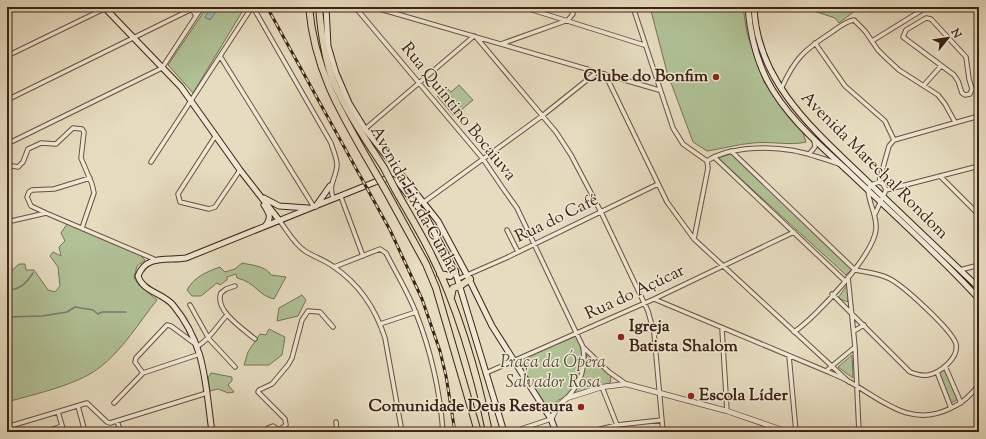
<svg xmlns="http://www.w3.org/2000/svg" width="986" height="439" viewBox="0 0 986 439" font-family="'Sorts Mill Goudy',serif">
  <rect width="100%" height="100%" fill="#e6dcbf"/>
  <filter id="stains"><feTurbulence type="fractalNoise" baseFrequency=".005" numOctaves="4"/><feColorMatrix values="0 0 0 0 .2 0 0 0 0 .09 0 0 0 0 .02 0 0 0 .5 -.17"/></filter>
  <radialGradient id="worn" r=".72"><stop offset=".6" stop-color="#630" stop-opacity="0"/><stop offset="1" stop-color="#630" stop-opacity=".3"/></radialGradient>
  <path fill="#b0c296" stroke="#767256" d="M207,7H245L193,93L168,65Z
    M650,7H743L747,33L764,82L790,119L803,133L806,142C791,146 770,141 753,143C738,144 722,149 707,151L693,142L667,72Z
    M802,7H860L839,23L835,18Z
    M459,85L473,100L454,116L437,96L446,87L451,92Z
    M731,154L853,268L846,275L718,158Z
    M67,224L140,255L145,260L137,266L134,278L139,285L157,300C139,322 123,350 99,368C77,385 35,394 7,402V275L19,264H25L26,270H34L48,290L55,292L60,286L58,267L50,256L53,252L61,256L59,247L65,241L61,233Z
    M242,263C251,265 266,266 271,275L286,277L274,299C259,296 255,282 237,278L236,274L227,277V280L220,285L217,283L201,296H192L187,290C194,277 206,272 220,267L225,272L235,269Z
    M847,285L848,302L838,298Z
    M302,295L306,300L298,316L277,321L279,308Z
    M269,329L285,337L282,355L269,365H244L248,352L260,334L266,335Z
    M576,336C587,358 585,377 567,395C564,398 559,399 556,402C554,406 552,413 551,417L517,362Z
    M587,354L611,375L610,383L574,393L581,382Z
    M852,355L853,378L838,367Z
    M946,369L958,399L951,403L939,373Z
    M211,373L232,377V381L228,385L234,392L228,393L218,389L210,391L208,378Z"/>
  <path fill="#97bab7" stroke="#737d76" d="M211,7H219L210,20L205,17Z"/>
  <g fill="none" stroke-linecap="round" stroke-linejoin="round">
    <path stroke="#737d76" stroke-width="1.5" d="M7,290C19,290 26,284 33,273
      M7,317L42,316L67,312L75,307L93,310L98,314L102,312H126"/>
    <defs>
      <path id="minor" d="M253,7L331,143C333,150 337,158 337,165C336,179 327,186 334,199
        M355,7L483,159L502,187L517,208L583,347C586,369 581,382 567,398
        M373,7L659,90
        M523,7L644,45
        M633,7L673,128L683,144L707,161C719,153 731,151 745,149C782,145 805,152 839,164
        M647,7L648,9
        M975,7L979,8
        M7,12L17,7
        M926,18L931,19L966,57L969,79L972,89L970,94L965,95L962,93L958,81L954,75L903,37L906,30Z
        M476,37L556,132L571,155L601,212L648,311L654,333L663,432
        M872,41L927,7
        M815,43L845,86L885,121L894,140
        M501,44L568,20L573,14L570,7
        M7,56L108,7
        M220,56L314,207
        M605,74L667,202L694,239L849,382
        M924,85L941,66
        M781,89C795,58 804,50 832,32C839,27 846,21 854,20L865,31L878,50L886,58L899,70L938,95L945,104L955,122
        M7,100L192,9L196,16
        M365,129L474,36
        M216,135L178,194L180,202L209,209L215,207L240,170
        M7,144L162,68L202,7
        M731,151L855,270C866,272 878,273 888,278C902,284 952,330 956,344C959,358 940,373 928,375C921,376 915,374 910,372L832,294
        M810,153L815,147L814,140
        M714,157L845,281
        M151,162L252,7
        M7,165L18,167L23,162L28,149L41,143L56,144L73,128L82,129L84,132L81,158L92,184L94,193L82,228
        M940,176L979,215
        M879,182L889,146L894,140L979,116
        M886,190L979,166
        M341,197L363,256
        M424,202L542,116L597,72
        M46,213L31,206L27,197L29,192L32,190L54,189L90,178
        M279,220C287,230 294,244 305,251C314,257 325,260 334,267C359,284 376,310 385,338L402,432
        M7,222L46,213L154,259
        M507,230L518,252
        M694,239L708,168L707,161
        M334,267L380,249L386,253C396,273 408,292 416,313C431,351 440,392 443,432
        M960,270L979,265
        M848,277L855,347L859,432
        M458,279L506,258L658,184
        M235,286L226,289L221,293C214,310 243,329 255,339
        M654,299L826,371C833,374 841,377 848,381C881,399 909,428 949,409C961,404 971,396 979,384
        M190,305L209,339L235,367
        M380,324L416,312
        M722,329L727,411
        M854,331L864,325
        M794,332C816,317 874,255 876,229C877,215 869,204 868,190L871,185L879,182L883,184L886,190L875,214
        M583,347L609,372L626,384
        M789,356L796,432
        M945,366L961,403
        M826,371L855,347
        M937,372L951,408
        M143,373L135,362L136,358L167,325L171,326L198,346C210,339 217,326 227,315
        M486,373L654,299L794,232
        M602,387L617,425
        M114,403L143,373L200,354
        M78,406L85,432
        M58,412L64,432
        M117,421L121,432
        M336,422L337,432
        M7,427L87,403L107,422L110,423L207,393
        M279,430L286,425L285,419L258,392L259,390L272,384L288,365L292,358L302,320L308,311L320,312L333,327
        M44,432L62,426
        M203,432L212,429
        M265,432L268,428L273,426L280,431
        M437,432L443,429
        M512,432L551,419
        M589,432L617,425L662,420"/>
      <path id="tertiary" d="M551,419L558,406L567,398L602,387L626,384L727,411L788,432"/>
      <path id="secondary" d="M104,7L181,87L240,170L279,220
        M326,7L328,46L336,73L349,103L365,129L438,221L467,275L492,326L551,419L556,432
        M748,7C750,33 755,56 767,80C786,117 821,146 851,174C894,215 939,255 979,299
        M754,7C757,86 820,135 872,186C908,220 943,254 979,288
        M264,198L279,206L308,208
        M264,205C269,213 272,217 266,225
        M316,206L330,186
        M212,432C205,383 206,345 173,305C163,293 143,292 138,276C146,254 168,261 186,258L375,182L389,178L398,182L426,217L455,271L504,432"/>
      <path id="trunk" d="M309,7C315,74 343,116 375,172
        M319,7C321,32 324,57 333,80C346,111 366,140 384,168
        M395,189C406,209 418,228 428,248C456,301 477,373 489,432
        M386,191L426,264L436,288L478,432
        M440,274L450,276L455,271
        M451,297L453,288L460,286L470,279"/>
    </defs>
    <use href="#minor" stroke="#675040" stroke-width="5.5"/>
    <use href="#tertiary" stroke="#675040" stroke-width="6"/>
    <use href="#secondary" stroke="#3d2215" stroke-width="7"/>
    <use href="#trunk" stroke="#3d2215" stroke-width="8"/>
    <use href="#minor" stroke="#efe8d5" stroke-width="3.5"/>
    <use href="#tertiary" stroke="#efe8d5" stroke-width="4.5"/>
    <use href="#secondary" stroke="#efe8d5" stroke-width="5"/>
    <use href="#trunk" stroke="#e6dcbf" stroke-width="6"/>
    <defs>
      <path id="rail" d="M267,7L390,230L422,299L440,351L446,376L455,432"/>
    </defs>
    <use href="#rail" stroke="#3d2215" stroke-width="3"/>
    <use href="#rail" stroke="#efe8d5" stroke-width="1.5" stroke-dasharray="4.5" stroke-linecap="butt"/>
    <defs>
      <path id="trunk-bridge" d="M384,168L395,189
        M375,172L386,191"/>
    </defs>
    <use href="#trunk-bridge" stroke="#3d2215" stroke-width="8" stroke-linecap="butt"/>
    <use href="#trunk-bridge" stroke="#e6dcbf" stroke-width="6"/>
  </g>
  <g fill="#8f2418" stroke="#efe8d5" stroke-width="1.5">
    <circle cx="716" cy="77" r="4"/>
    <circle cx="621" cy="337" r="4"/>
    <circle cx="691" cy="396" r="4"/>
    <circle cx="581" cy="407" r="4"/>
  </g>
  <g text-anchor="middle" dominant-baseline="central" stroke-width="3" stroke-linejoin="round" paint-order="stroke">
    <g font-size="17" font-weight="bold" fill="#3d2215" stroke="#efe8d5" text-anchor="end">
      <text x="708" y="77">Clube do Bonfim</text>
      <text x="629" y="327" text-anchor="start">Igreja<tspan x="629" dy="20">Batista Shalom</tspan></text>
      <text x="699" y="396" text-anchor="start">Escola Líder</text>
      <text x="573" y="407">Comunidade Deus Restaura</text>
    </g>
    <g font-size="17" fill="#3d2215" stroke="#efe8d5">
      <text transform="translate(458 112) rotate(51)">Rua Quintino Bocaiuva</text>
      <text transform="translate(874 166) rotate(45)">Avenida Marechal Rondom</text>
      <text transform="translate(414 200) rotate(61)">Avenida Lix da Cunha</text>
      <text transform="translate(557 219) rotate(-26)">Rua do Café</text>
      <text transform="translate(635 293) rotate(-25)">Rua do Açúcar</text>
    </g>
    <g font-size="17" font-style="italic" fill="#5a4a35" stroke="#efe8d5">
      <text x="553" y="363">Praça da Ópera<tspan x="553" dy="20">Salvador Rosa</tspan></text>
    </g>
  </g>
  <rect width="986" height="439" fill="none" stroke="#e6dcbf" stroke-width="24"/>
  <rect x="8" y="8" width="970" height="423" fill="none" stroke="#3d2215" stroke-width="2"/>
  <rect x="12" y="12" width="962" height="415" fill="none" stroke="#3d2215"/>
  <g transform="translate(948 38) rotate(60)" stroke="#efe8d5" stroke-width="3" paint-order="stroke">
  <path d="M0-3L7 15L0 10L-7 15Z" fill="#3d2215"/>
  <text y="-6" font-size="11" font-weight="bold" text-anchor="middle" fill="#3d2215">N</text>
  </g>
  <rect width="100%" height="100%" filter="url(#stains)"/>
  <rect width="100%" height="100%" fill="url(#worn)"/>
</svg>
